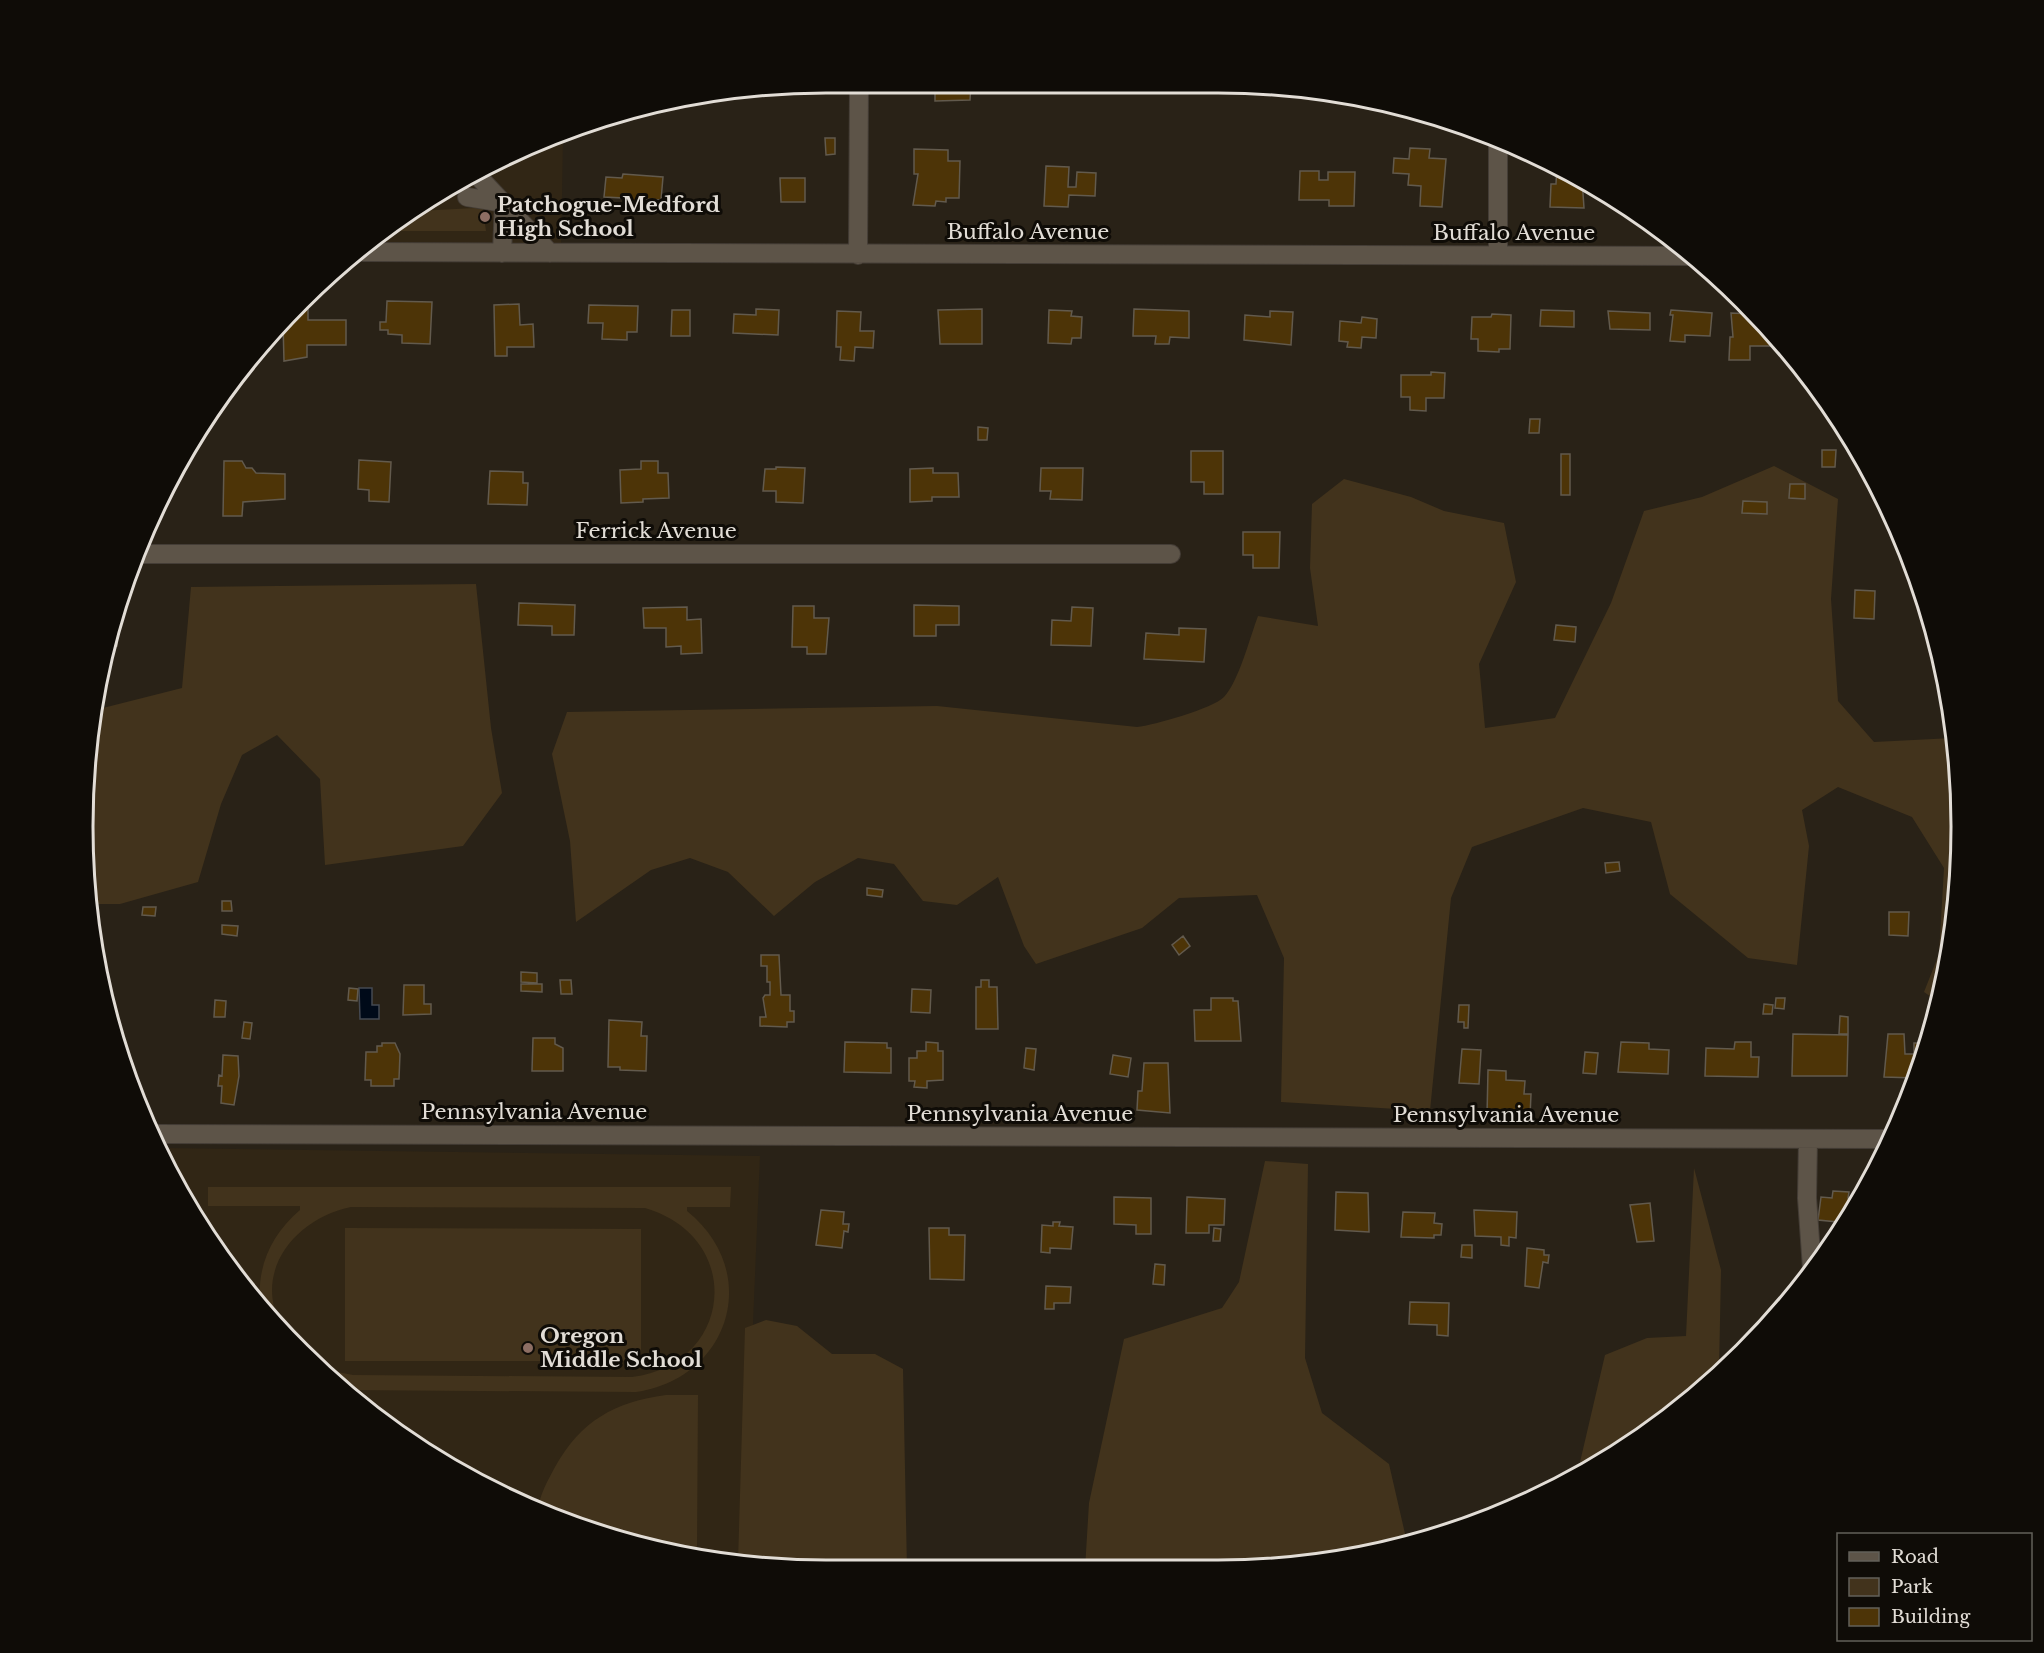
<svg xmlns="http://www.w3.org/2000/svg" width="2044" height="1653" viewBox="0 0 2044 1653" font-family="'Libre Baskerville',serif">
  <rect width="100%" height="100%" fill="#292217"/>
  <path fill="#312615" d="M563,137L561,253L363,252L455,182Z
    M159,1148L760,1156L743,1563L634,1545L498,1494L373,1417L236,1280L159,1156Z"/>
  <path fill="#42331c" d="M475,208L483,209L486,231H391L418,211Z
    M1774,466L1838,499L1831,599L1838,701L1874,742L1953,738L1960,778L1955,923L1937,1001L1924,992L1939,954L1944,868L1912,817L1838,787L1802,810L1809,846L1797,965L1748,958L1670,894L1651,822L1583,808L1472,847L1451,898L1430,1111L1281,1102L1284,958L1257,895L1179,898L1142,928L1036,964L1024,946L998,877L957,905L923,901L894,864L858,858L815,882L774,916L728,872L690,858L651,870L576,922L570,841L552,754L567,712L937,706L1137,727C1154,725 1212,709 1224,697C1239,681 1250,637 1258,616L1318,626L1310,568L1312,504L1344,479L1411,497L1444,511L1504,523L1516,582L1479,664L1485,728L1555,718L1611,603L1644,511L1702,497Z
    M476,584L491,728L502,793L463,846L325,865L320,779L277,735L242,755L221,804L198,882L120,904H92L84,778L95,710L182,688L191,587Z
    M1265,1161L1308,1164L1305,1358L1322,1413L1389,1464L1406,1538L1413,1544L1266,1569H1085L1089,1503L1124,1339L1222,1308L1239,1282Z
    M1694,1168L1721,1270L1719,1371L1671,1417L1577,1475L1605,1355L1647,1338L1686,1336Z
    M208,1187H731L730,1207H687V1211C763,1272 730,1378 636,1392L347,1390L327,1370L353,1375L632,1377C734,1364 745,1237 645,1208L351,1207C299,1217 253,1268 280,1323L260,1303C257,1265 272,1234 300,1210V1206H208Z
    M345,1228L641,1229V1361H345Z
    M766,1320L797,1326L832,1354H875L903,1369L907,1569H778L738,1562L745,1328Z
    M666,1395H698L697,1549L692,1555L634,1545L538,1509C540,1494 548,1480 555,1467C581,1421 614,1402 666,1395Z"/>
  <path fill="#000a19" stroke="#444952" stroke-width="1.5" d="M359,988H372V1005H379V1019H360Z"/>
  <path fill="#4d3407" stroke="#625a4d" stroke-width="1.5" d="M914,83H971L970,100L935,101V88L914,87Z
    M825,138H835V154L826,155Z
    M1410,148L1430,149L1429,158L1446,159L1442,207L1420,206L1421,186L1408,185L1409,174L1393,173L1394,158L1409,159Z
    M914,149L948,150V161H960L959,198H946V202L936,201L935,206L913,205L918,174H914Z
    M1046,166L1069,167L1068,187H1076L1077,172L1096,173L1095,196L1069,195L1068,207L1044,206Z
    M1557,166L1582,179L1584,208L1550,207L1551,184H1556Z
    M1300,171H1319V180H1328V172H1355L1354,206H1329V200H1299Z
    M623,174L663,177L661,200L646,199V204L623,203V198L604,197L606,177L622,178Z
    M780,178H805V202H781Z
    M387,301L432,302L430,344L402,343V335L388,334V330H380V322H386Z
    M298,303H308V320H346V345H307V357L284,361L283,323Z
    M519,304L520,325L533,324L534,347H507V356H495L494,305Z
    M589,305L638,306L637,332H627V340L602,339L603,323H588Z
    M756,309L779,310L778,335L733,333L734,314L756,315Z
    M982,309V344H940L938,310Z
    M1134,309L1189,311V338L1170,337L1169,344H1155L1156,336H1133Z
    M672,310H690V336H671Z
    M1049,310L1072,311L1071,316L1082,317L1081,338H1072L1071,344L1048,343Z
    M1541,310L1574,311V327L1540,326Z
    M1671,310L1712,313L1710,336L1685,335V342L1670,341L1673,315H1670Z
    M837,311L861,312L860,331H874L873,348L855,347L854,361L840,360L841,347H836Z
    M1270,311L1293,312L1291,345L1244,340L1245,315L1270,317Z
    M1608,311L1650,313V330L1610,329Z
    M1731,313L1752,314L1772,336V346H1750V360H1729L1730,337H1733Z
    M1492,314L1511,315L1510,349H1499V352L1478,351V339H1471L1472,317H1491Z
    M1362,317L1377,319L1376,338L1362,337L1361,348L1347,347L1348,342L1339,341L1340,321L1361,323Z
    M1431,372L1445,373L1444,398H1426V411L1410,410V397H1401V375H1431Z
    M1530,419H1540L1539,433H1529Z
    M978,427L988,428L987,440H978Z
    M1822,450H1836L1835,467H1822Z
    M1191,451H1223V494H1204V482H1191Z
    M1561,454H1570V495H1561Z
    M359,460L391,462L389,502L369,501V490L358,489Z
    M224,461H242L246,468H252L256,473L285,474V499L243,502L242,516H223Z
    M641,461H658V473H668L669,498L643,499V502L621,503L620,470L641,469Z
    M776,467L805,468L803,503L776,502V491H763L765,469H776Z
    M933,468V473H958L959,497H932V501L910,502V469Z
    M1041,468H1083L1082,500L1050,499L1051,491H1040Z
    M490,471L523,472V483H528L527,505L488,504Z
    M1790,484H1805V499L1789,498Z
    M1743,501L1767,502V514L1742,513Z
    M1243,532H1280L1279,568H1253V555H1243Z
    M1855,590L1875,591L1874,619L1854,618Z
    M519,603L575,605L574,635H552V626L518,625Z
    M914,605L959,606V625H936V636H914Z
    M793,606H814V618H829L826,654H807V647H792Z
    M687,607V620L701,619L702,653L681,654V646L666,647V628H644L643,608Z
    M1072,607L1093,608L1091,646L1051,645L1052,620L1071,621Z
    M114,618H118L117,646H106Z
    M1556,625L1576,627L1575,642L1554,640Z
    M1179,628L1206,629L1204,662L1144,659L1146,633L1179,635Z
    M1619,862L1620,871L1606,873L1605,863Z
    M867,888L883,890L882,897L867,895Z
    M222,901H231L232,911H222Z
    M143,907H156L155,916L142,915Z
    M1889,912H1909L1908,936L1889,935Z
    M222,925L238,926L237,936L222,934Z
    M1183,936L1190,946L1179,955L1172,945Z
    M761,955H779L781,995H790V1011H794V1022H787V1027L760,1026V1017H766L763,998L765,995H770V982H767V966H761Z
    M521,972L537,973V983L521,982Z
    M560,980H571L572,994H561Z
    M981,980H989V987H997L998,1029H976V987H981Z
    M521,984H542V992L521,991Z
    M404,985H424V1004H431V1014L403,1015Z
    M349,988L358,989L357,1001L348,1000Z
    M912,989L931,990L930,1013L911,1012Z
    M1211,998H1233V1001H1238L1241,1041H1195L1194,1010H1211Z
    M1776,998H1785L1784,1009L1775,1008Z
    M215,1000L226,1001L225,1017H214Z
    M1764,1004L1773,1005L1772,1014H1763Z
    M1459,1005H1469L1468,1028H1464V1022H1458Z
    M1840,1016L1848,1017V1034H1839Z
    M609,1020L642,1022L641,1036H647L646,1071L620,1070V1067H608Z
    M244,1022L252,1023L250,1039L242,1038Z
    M1793,1034L1848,1035L1847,1076H1792Z
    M1888,1034H1904L1905,1054H1914V1043H1927L1916,1078L1884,1077Z
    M533,1038H555V1044L563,1048V1071H532Z
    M845,1042L887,1043V1048H891V1073L844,1072Z
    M926,1042L938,1043V1051H943V1080L927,1081V1088L914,1087L915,1081H909V1058H917V1051H926Z
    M1621,1042L1649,1043V1049L1669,1050L1668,1074L1618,1072Z
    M1735,1042H1751V1057H1759L1758,1077L1705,1076L1706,1048L1734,1049Z
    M382,1043H395L400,1054L399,1079H394V1086H371V1080H365L366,1052H377V1046H382Z
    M1026,1048L1036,1049L1034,1070L1024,1068Z
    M1462,1049L1481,1050L1479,1084L1459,1083Z
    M1585,1052L1598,1053L1596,1074L1583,1073Z
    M223,1055L238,1056L239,1076L234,1105L221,1103L222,1086H218L219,1075L222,1076Z
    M1113,1055L1131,1058L1128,1077L1110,1074Z
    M1144,1063H1168L1170,1113L1137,1110L1138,1091H1142Z
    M1488,1070L1506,1071V1080L1525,1081L1524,1094H1531L1530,1117L1487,1116Z
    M1833,1191L1849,1192L1848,1198H1853L1851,1213L1841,1228H1838V1222L1818,1220L1821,1197L1832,1198Z
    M1336,1192L1368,1193L1369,1232L1335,1230Z
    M1114,1197L1151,1198V1234H1136V1225L1114,1224Z
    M1187,1197L1225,1199L1224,1225H1209V1233H1186Z
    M1650,1203L1654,1241L1637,1242L1630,1205Z
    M821,1210L844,1212L843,1224H849L848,1232L844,1231L842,1248L816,1245Z
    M1474,1210L1517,1212L1516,1238L1509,1237V1246L1501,1245V1237L1475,1236Z
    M1403,1212L1435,1213L1434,1223L1442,1224L1441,1235H1434V1238L1401,1237Z
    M1053,1222H1060L1059,1226L1073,1227L1071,1249L1050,1248V1253L1041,1252L1042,1225L1053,1226Z
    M929,1228H949V1235H965L964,1280L930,1279Z
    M1214,1228L1221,1229L1220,1241H1213Z
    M1462,1245H1472V1258L1461,1257Z
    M1527,1248L1544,1250V1255H1549L1548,1263L1543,1262L1539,1288L1525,1286Z
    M1155,1264L1165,1265L1164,1285L1153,1284Z
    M1046,1286L1071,1287L1070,1303H1054V1309H1045Z
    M1410,1302L1449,1303L1448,1336L1437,1335V1325L1409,1324Z
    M1773,1307L1783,1308L1777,1317L1772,1316Z"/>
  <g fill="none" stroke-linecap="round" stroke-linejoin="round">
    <defs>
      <path id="minor" d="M475,173L550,253
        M467,197L504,203L502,253
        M363,252L1693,256
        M858,255L859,83
        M1498,255V138
        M141,554H1171
        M152,1134L1889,1139
        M1808,1139L1807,1198L1812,1268"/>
    </defs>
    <use href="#minor" stroke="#443d36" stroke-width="20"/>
    <use href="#minor" stroke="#5d5448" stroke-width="18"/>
  </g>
  <g fill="#8d6e63" stroke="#0f0c07" stroke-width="2">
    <circle cx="485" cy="217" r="6"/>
    <circle cx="528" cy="1348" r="6"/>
  </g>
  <g text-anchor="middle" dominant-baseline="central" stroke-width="6" stroke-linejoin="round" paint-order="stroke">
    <g font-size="21" font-weight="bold" fill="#e2ddd6" stroke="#0f0c07" text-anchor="start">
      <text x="497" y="205">Patchogue-Medford<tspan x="497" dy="24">High School</tspan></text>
      <text x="540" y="1336">Oregon<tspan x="540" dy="24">Middle School</tspan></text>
    </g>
    <g font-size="21" fill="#e2ddd6" stroke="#0f0c07">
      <text x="1028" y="232">Buffalo Avenue</text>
      <text x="1514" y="233">Buffalo Avenue</text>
      <text x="656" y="531">Ferrick Avenue</text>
      <text x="534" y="1112">Pennsylvania Avenue</text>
      <text x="1020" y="1114">Pennsylvania Avenue</text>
      <text x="1506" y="1115">Pennsylvania Avenue</text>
    </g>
  </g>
  <path d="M0 0H2044V1653H0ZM826 93H1218A733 733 0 0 1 1951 826V827A733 733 0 0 1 1218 1560H826A733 733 0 0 1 93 827V826A733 733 0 0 1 826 93Z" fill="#0f0c07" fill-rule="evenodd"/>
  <path fill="none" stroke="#e2ddd6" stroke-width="3" d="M826 93H1218A733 733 0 0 1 1951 826V827A733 733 0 0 1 1218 1560H826A733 733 0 0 1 93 827V826A733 733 0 0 1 826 93Z"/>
  <rect x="1837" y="1533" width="195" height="108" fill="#0f0c07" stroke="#63605a" stroke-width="1.5"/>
  <rect x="1849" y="1552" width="30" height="9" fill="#5d5448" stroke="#63605a" stroke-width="1.5"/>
  <text x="1891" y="1563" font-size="18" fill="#e2ddd6">Road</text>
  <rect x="1849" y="1578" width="30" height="18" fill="#42331c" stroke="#63605a" stroke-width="1.5"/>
  <text x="1891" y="1593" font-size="18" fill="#e2ddd6">Park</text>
  <rect x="1849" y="1608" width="30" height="18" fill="#4d3407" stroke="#63605a" stroke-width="1.5"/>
  <text x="1891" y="1623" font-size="18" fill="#e2ddd6">Building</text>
</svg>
